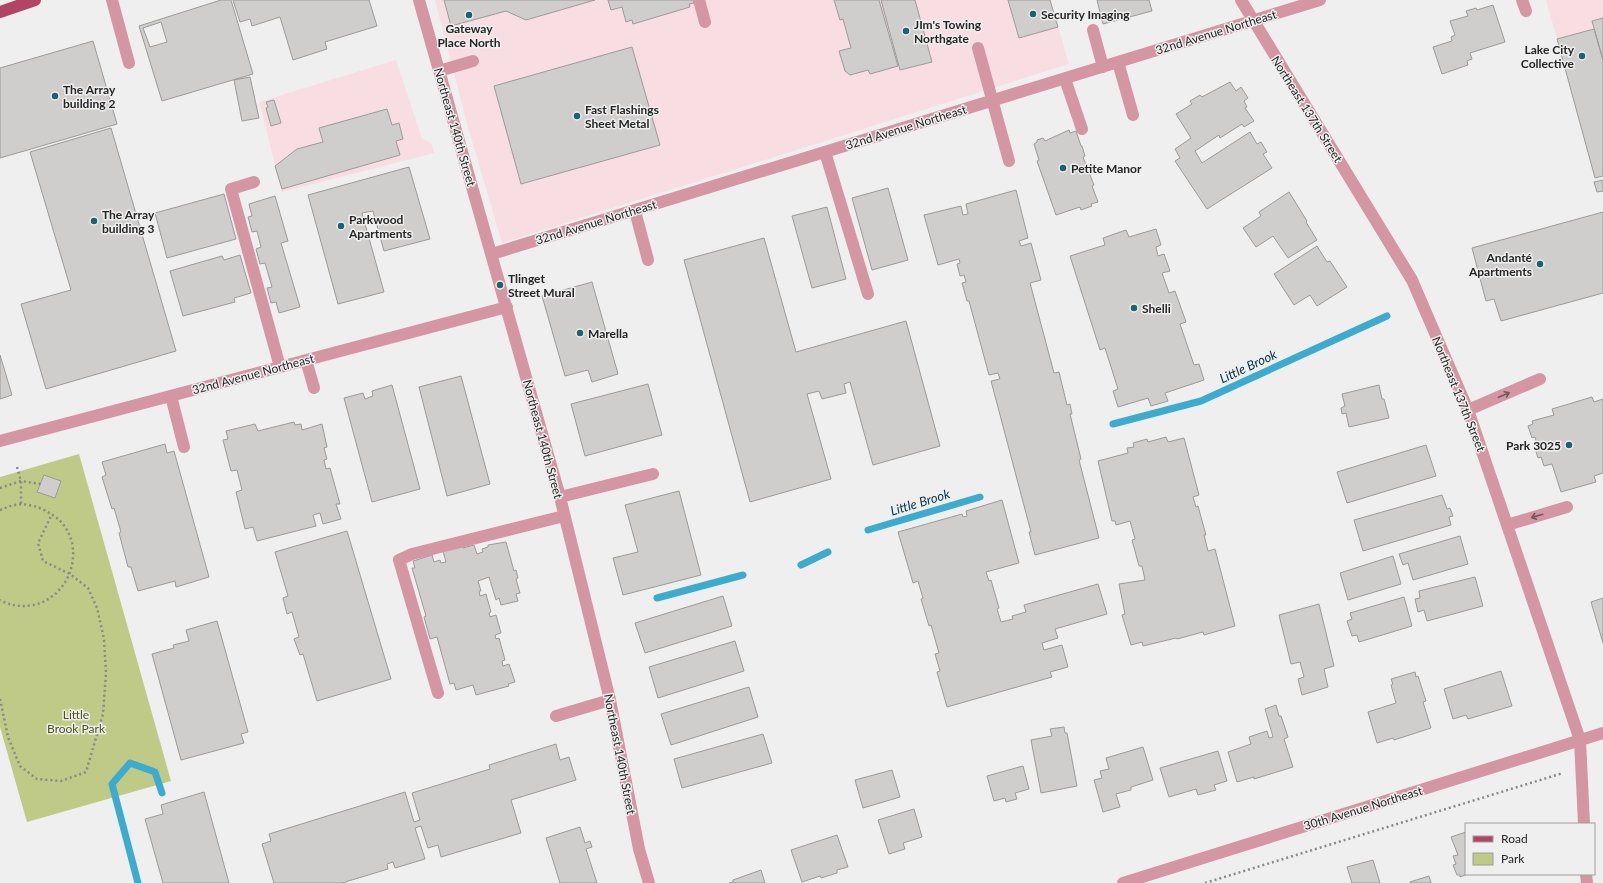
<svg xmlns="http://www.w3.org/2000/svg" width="1603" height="883" viewBox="0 0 1603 883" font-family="Lato,sans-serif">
  <rect width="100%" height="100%" fill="#efeff0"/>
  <path fill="#f8dde2" d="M435,0H1050L1069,64L502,243L468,127Z
    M1546,0H1603V60L1594,29L1557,39Z
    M396,60L422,139L431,143L434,153L282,192L259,102Z"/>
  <path fill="#beca86" d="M79,454L171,781L27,822L0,727V477Z"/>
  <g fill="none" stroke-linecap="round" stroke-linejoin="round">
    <path stroke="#3cabce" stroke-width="7" d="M1113,424L1201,401L1387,316
      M868,530L980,497
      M801,565L828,552
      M657,598L743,575
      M138,883L112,784L130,763L155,772L162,793"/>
  </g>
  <path fill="#cfcecc" stroke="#9c9a99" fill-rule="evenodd" d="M221,0H231L253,74L162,101L139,26ZM161,22L167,42L150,47L143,28Z
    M233,0H369L377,26L325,42L327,49L293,60L280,17L252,26L250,19L240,22Z
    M444,0H595L526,20L506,11L451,26Z
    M608,0H693L694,3L689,4L690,7L633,24L632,20L626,22L622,7L611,10Z
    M834,0H879L898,66L870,74L868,70L850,75L845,71L839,51L851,48L843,19L840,20Z
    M881,0H915L932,62L900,70Z
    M1008,0H1050L1058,27L1019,38Z
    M1097,0H1149L1152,11L1103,24Z
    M1493,5L1505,42L1470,53L1472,59L1467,61L1468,65L1442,74L1433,47L1452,41L1451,37L1455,35L1450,21L1468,16L1466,11L1476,8L1477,10Z
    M1603,18V60L1592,21Z
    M1594,29L1603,60V176L1595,178L1557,39Z
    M93,41L117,124L0,158V68Z
    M632,47L660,145L521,184L494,86Z
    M250,77L259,118L242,121L234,80Z
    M1230,82L1236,91L1241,87L1248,98L1244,101L1247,107L1245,108L1254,121L1244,127L1242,124L1220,138L1219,135L1195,151L1202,163L1250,132L1257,144L1261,142L1267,152L1263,154L1272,168L1207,209L1175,161L1180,158L1175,149L1191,138L1176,114L1192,104L1190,101L1200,95L1202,97Z
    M274,100L281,123L271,126L266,108L268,107L266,102Z
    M387,109L392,125L399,123L403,139L396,141L400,155L282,189L275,166L297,149L323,142L319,128Z
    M111,128L176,351L46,389L21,304L71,290L30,152Z
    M1069,130L1070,133L1076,131L1081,146H1082L1085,156L1083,157L1094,185L1092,186L1098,202L1091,204L1092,206L1081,210L1080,207L1056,215L1037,161L1039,160L1034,144L1037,142V140L1043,138L1045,141Z
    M409,167L430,239L384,251L373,211L362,213L384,292L338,304L308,195Z
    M1603,180V191L1597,192L1594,182Z
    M888,188L908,260L872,270L852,198Z
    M1016,190L1028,238L1019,241L1021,246L1031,243L1041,280L1030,283L1054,373L1059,372L1067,405L1070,404L1072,414H1070L1081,459L1079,460L1099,538L1035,555L1029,532H1031L991,381L1000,379L998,373L989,375L969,301H967L962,283L966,282L964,275L960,276L957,264L960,263L959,259L938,265L924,215L961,206L963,215L968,214L966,204Z
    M1289,192L1307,221L1306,222L1317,240L1288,258L1273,236L1256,247L1243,228L1261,216L1259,212Z
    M224,194L236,239L167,258L155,213Z
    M275,196L288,241L281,243L300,307L279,313L276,302L271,303L267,288L272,287L265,263L260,264L256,249L261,247L257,231L252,232L248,217L252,216L249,204Z
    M827,207L846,279L812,288L792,216Z
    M1603,212V293L1501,321L1494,299L1486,301L1472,248Z
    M1156,229L1161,245L1156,247L1158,256L1164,254L1170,271L1162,273L1169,293L1175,291L1186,322L1180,324L1194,365L1199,364L1204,380L1165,393L1168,401L1151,406L1148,398L1118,407L1113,391L1118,389L1105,348L1100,350L1070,256L1105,245L1103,238L1126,230L1129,237Z
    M764,238L796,352L906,321L940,446L873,465L850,382L844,384L846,393L822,399L819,391L807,394L831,479L750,502L684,260Z
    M1317,246L1327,262L1330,261L1347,287L1317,306L1310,295L1294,305L1274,274Z
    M240,255L251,293L234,298L235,302L183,316L170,271L222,256L224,260Z
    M592,282L618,374L592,382L588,370L565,376L542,296Z
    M0,355L12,395L0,399Z
    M461,376L490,484L447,496L419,387Z
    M648,384L662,435L585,456L571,404Z
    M392,385L420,489L372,502L344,398L363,393L365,399L373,396L372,391Z
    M1379,385L1382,399H1384L1389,418L1349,427L1346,413L1342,414L1341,408L1345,406L1342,394Z
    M1592,397L1594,402L1603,399V473L1594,476L1596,482L1561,492L1552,464L1544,466L1541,457L1538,458L1534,445L1537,444L1535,437L1532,438L1528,426L1533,424L1532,421L1554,415L1552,409Z
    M294,422L295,425L301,424L302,430L322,424L327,447L324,448L327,459L324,460L326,469L330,468L340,504H336L341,519L323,524L320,513L313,515L316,526L257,541L253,527L245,529L236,492L242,490L237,470L231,471L223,440L228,439L226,431L255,424L258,431Z
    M1166,437L1168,442L1184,438L1199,495L1193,497L1196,507L1198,506L1206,535H1204L1208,551L1215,549L1235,626L1204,635L1203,632L1177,639L1176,638L1143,646L1142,642L1131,645L1122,615L1125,614L1119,584L1145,580L1142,566H1139L1132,540L1135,539L1130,521L1116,525L1115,521H1112L1098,461L1128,453L1127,448L1134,447L1133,443L1147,439L1148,442Z
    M165,444L167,453L174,451L209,577L176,587L175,581L138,591L131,567H128L119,533L121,532L114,508L112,509L102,477L106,475L102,462Z
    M1426,445L1436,476L1347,503L1337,472Z
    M44,475L61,481L55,498L37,492Z
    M679,491L701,575L623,595L613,558L638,552L625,505Z
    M1442,495L1447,509L1450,508L1453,516L1449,517L1451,525L1363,551L1354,520Z
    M1002,500L1019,563L986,572L989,581L991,580L999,608L997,609L1001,622L1013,619L1012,616L1026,612L1024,605L1098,584L1107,614L1055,629L1058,638L1042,643L1044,650L1062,645L1068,667L1050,672L1052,677L947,707L937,672L940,671L935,654L939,653L931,625L929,626L921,599L923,598L918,581L913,583L898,532L962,514L963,517L967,516L966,511Z
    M347,531L391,679L317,701L303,654L300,655L294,639L299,637L292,612L287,614L283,598L288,596L275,552Z
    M1460,536L1468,564L1413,580L1408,563L1403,565L1399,554Z
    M461,542L463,548L474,545L477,554L483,552L482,549L488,547V545L506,542L514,571L516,570L518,578L516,579L520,593L516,594L518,601L501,605L499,598L496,600L489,577L478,581L481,591H479L480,596L486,594L491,612L489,613L490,617L496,615L501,633L495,635L496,639L499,638L505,660L502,661L503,666L509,664L515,682L508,684L509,686L476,695L473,685L456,690L454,683L450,684L437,637L430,639L424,617L426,616L412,568H415L413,561L432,555L434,562L440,560L441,563L446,562L443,551Z
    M1393,556L1401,584L1348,600L1340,573Z
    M1475,577L1483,606L1427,621L1424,610L1418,612L1415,599L1420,598L1419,591Z
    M723,596L732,626L645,653L635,623Z
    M1404,597L1412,626L1359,642L1357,635L1352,636L1347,621L1352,619L1350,613Z
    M1603,598V643L1591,602Z
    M1319,604L1334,666L1324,669L1328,687L1302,695L1298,679L1304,677L1300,662L1291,664L1279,615Z
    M217,621L248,732L241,734L244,743L181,760L152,654L174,648L173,645L189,641L186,630Z
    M735,641L744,671L658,698L649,667Z
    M1501,671L1512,706L1468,719L1466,715L1453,719L1444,689Z
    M1415,672L1416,677L1418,676L1426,701L1423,702L1431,728L1394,740L1393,738L1377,743L1368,712L1396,703L1391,685L1393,684L1391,679Z
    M749,687L758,717L671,745L661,714Z
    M1276,705L1279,716H1281L1288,737L1284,739L1293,767L1254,779V777L1237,782L1228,752L1251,744L1249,737L1267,731L1269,738L1273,737L1265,709Z
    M1064,727L1065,733H1067L1077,786L1041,793L1031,740L1052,736L1050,729Z
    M763,734L772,763L682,788L674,759Z
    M556,744L560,760L569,757L576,780L511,800L521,833L441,857L438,845L428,848L421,826L415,828L425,859L395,868L393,862L387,864L388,869L342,883H274L262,844L271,841L269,834L405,792L414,822L420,820L412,793L490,769L489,765Z
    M1143,747L1153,780L1131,787V790L1116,794L1120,807L1103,812L1094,780L1102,778L1100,771L1109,769L1106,758Z
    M1218,751L1227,781L1214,785L1216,790L1198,795L1196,789L1169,797L1160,768Z
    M1023,766L1029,789L1015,793L1017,799L1006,802L1005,798L994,801L987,776Z
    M892,770L900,797L863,808L855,780Z
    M204,792L229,883H163L145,819L163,814L161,805Z
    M914,809L922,837L903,843L905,849L889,854L878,820Z
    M580,827L585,843L590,841L592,847L586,849L597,883H560L546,838Z
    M1466,832V874H1468L1460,877V875H1457L1453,865L1456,864L1453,856L1458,855L1451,837Z
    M837,835L848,867L837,870V873L821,878L820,876L802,882L791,850Z
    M1373,860L1380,883H1352L1347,867Z
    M761,870L765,883H729L733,882V880Z
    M1429,876L1431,883H1410V882Z"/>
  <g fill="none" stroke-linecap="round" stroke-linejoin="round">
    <path stroke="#89898a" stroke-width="2.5" stroke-dasharray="2 3" stroke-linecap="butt" d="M17,467L21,481V505
      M0,488L21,481L41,484
      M0,510C5,508 10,506 15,505C25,503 36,506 44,510C51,514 57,517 62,523C86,551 69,598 33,605C21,607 11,606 0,600
      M0,699L8,737L20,766L37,779L61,781L86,772L103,714L106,673L104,639L97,608L88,588L70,574L43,561L38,543L52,514
      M1205,883L1563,773"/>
    <path stroke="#d496a3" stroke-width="12" d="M112,0L129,63
      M419,0L560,497L610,700L639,849L649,883
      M699,0L705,22
      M1241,0L1412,280L1468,410L1580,740L1584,824
      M1522,0L1526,11
      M1093,30L1103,67
      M978,48L1009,161
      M1118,62L1133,115
      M439,71L473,61
      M1065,79L1082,129
      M825,152L868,294
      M254,182L231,189L280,367
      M635,211L648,260
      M492,254L1320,0
      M306,360L314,388
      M171,396L184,447
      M1468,410L1540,379
      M0,441L507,307
      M560,497L653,474
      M1507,525L1567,507
      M438,693L399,560L412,554L564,516
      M556,716L610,700
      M1586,874L1587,883
      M1123,883L1603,733"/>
    <path stroke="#b24565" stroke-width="12" d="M0,12L35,0"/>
  </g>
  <defs><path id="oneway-shaft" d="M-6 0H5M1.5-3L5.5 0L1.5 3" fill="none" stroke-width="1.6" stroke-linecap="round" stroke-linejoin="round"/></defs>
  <g stroke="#74585e">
    <use href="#oneway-shaft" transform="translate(1504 395) rotate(-23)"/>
    <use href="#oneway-shaft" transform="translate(1537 516) rotate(164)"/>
  </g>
  <g fill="#1a6471" stroke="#efeff0" stroke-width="1.5">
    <circle cx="1033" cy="14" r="4"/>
    <circle cx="469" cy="15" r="4"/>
    <circle cx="906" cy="31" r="4"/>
    <circle cx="1582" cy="56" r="4"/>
    <circle cx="55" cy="96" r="4"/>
    <circle cx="577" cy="116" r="4"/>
    <circle cx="1063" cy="168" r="4"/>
    <circle cx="94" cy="221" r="4"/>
    <circle cx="341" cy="226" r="4"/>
    <circle cx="1540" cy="264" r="4"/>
    <circle cx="500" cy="285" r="4"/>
    <circle cx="1134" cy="308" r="4"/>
    <circle cx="580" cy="333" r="4"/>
    <circle cx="1569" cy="445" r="4"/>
  </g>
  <g text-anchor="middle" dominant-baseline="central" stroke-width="3" stroke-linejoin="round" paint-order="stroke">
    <g font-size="12" font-weight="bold" fill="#252526" stroke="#efeff0" text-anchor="start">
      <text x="1041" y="14">Security Imaging</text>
      <text x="914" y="24">JIm's Towing<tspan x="914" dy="14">Northgate</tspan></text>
      <text x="469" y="28" text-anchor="middle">Gateway<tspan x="469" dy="14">Place North</tspan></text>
      <text x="1574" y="49" text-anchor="end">Lake City<tspan x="1574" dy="14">Collective</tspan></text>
      <text x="63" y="89">The Array<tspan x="63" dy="14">building 2</tspan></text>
      <text x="585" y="109">Fast Flashings<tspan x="585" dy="14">Sheet Metal</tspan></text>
      <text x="1071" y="168">Petite Manor</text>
      <text x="102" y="214">The Array<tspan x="102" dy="14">building 3</tspan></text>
      <text x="349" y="219">Parkwood<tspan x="349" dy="14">Apartments</tspan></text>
      <text x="1532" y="257" text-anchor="end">Andanté<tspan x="1532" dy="14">Apartments</tspan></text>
      <text x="508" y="278">Tlinget<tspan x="508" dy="14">Street Mural</tspan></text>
      <text x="1142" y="308">Shelli</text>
      <text x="588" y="333">Marella</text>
      <text x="1561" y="445" text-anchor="end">Park 3025</text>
    </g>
    <g font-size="12" fill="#252526" stroke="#efeff0">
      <text transform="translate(1216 32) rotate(-17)">32nd Avenue Northeast</text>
      <text transform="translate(1307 109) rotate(58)">Northeast 137th Street</text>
      <text transform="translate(455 127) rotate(74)">Northeast 140th Street</text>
      <text transform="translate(906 127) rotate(-17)">32nd Avenue Northeast</text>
      <text transform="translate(596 222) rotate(-17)">32nd Avenue Northeast</text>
      <text transform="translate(253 374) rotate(-15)">32nd Avenue Northeast</text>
      <text transform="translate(1459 394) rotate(68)">Northeast 137th Street</text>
      <text transform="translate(543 439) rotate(75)">Northeast 140th Street</text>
      <text transform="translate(620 754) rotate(79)">Northeast 140th Street</text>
      <text transform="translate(1363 808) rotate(-17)">30th Avenue Northeast</text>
    </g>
    <g font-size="12" fill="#4c5315" stroke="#efeff0">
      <text x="76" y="714">Little<tspan x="76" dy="14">Brook Park</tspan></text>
    </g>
    <g font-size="13" font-style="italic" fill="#013543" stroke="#efeff0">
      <text transform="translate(1248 366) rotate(-25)">Little Brook</text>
      <text transform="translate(920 502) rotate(-17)">Little Brook</text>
    </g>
  </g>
  <rect x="1465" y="823" width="130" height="52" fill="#efeff0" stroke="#9e9e9f"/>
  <rect x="1473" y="836" width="20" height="6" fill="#b24565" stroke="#9e9e9f"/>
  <text x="1501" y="843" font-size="12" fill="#252526">Road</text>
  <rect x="1473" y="853" width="20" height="12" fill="#beca86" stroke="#9e9e9f"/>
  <text x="1501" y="863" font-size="12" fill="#252526">Park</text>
</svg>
